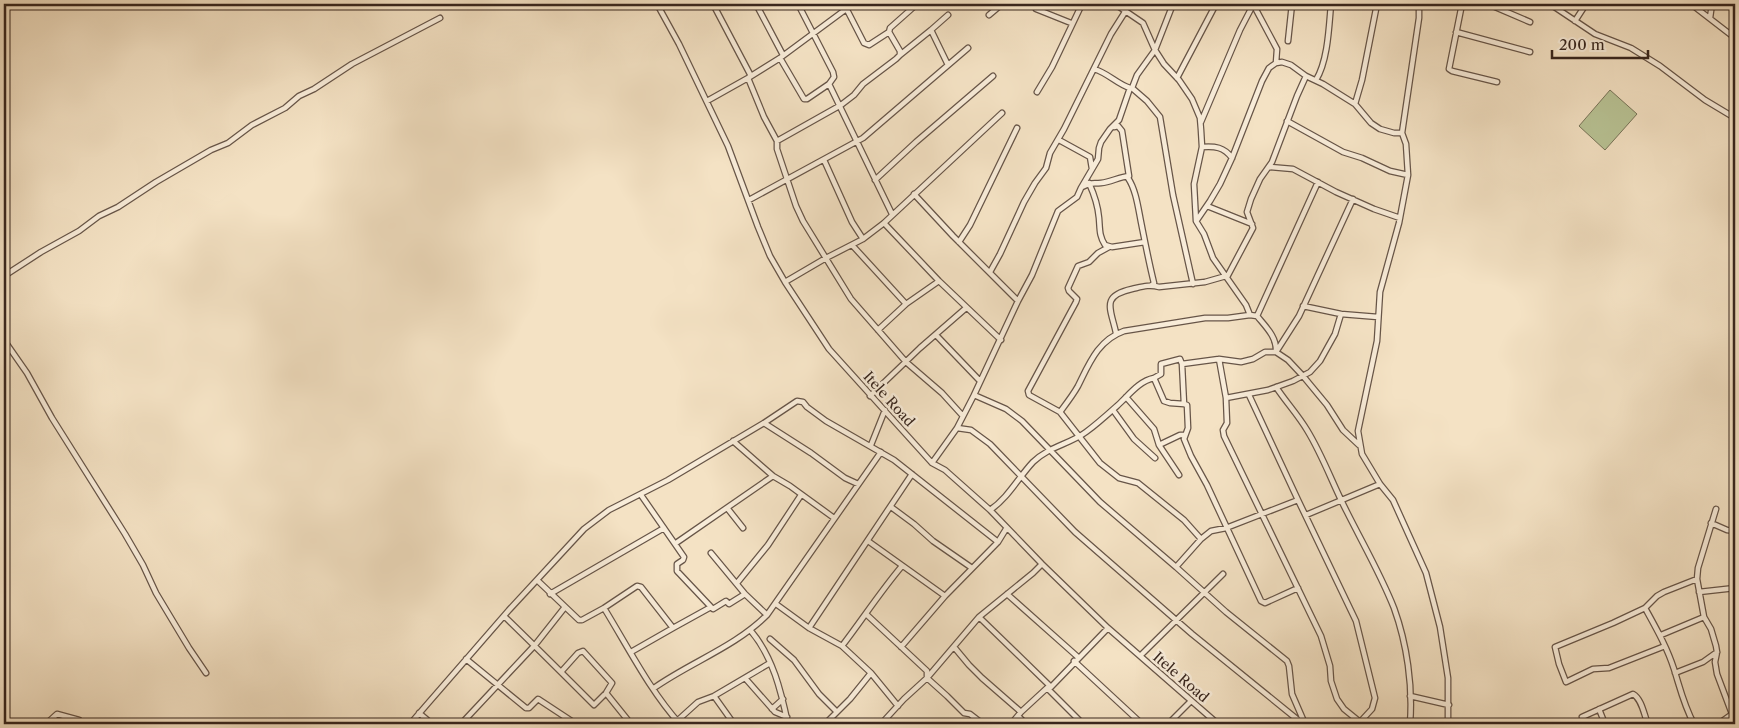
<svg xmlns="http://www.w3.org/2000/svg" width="1739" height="728" viewBox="0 0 1739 728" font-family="'Libre Caslon Text',serif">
  <rect width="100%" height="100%" fill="#f4e2c4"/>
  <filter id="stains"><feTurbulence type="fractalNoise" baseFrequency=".004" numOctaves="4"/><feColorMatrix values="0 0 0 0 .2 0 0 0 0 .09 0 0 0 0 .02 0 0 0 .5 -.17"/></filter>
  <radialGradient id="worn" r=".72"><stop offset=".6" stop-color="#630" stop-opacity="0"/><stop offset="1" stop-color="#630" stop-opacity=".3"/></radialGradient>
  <path fill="#b9c496" stroke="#78755a" d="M1610,90L1637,114L1605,150L1579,126Z"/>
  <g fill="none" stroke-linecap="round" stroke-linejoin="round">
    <defs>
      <path id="minor" d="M657,4L679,44L728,146L758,227L770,256L785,282L829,349L932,463L945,470L990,510L1042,564L1108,628L1218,724
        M713,4L751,76
        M756,4L783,55
        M844,4L864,43L869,45L889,32L890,28L917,4
        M1115,4L1143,23L1155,50L1164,64L1179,80L1192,99L1200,118L1201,130L1202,147L1194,184L1196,221L1204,234L1213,258L1246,305L1250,315L1257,316C1266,327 1277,337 1276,352L1288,360L1303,376L1327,405L1343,430L1359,445
        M1253,4L1277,49L1276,63
        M1419,4V18L1402,133L1406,144L1408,175L1399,223L1380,292L1377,341L1358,431L1362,454L1380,484L1393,500L1426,573L1440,627L1448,678V724
        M1462,4L1449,69L1452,71L1497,82
        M1488,4L1530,22
        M1550,4L1595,34L1631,48L1660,66L1705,100L1735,118
        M1691,4L1735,38
        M1694,6L1703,4
        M1036,9L1071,23
        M989,15L1002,4
        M1710,18L1712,4
        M1575,21L1586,4
        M1456,32L1530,52
        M1288,41L1292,4
        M900,55L931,30
        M780,58L804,99H807L829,84L834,77L833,72L798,4
        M948,65L931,30L948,15
        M1094,69C1108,73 1117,84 1130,88
        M748,78L764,117L777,141V149L796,206L803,221L851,299L906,362L942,393L962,415
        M1177,78L1216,4
        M1316,80C1328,61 1329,26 1331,4
        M829,84L892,214
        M1132,88L1147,101L1160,117L1173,195L1193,284
        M1037,92L1052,67L1082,4
        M707,101L748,78L780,58L853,4
        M1355,104L1362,80L1377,4
        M1287,121L1343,152L1362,158L1390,171L1408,175
        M1201,122L1240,30L1253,5
        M1114,127L1118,126L1122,131L1129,176
        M1059,140L1090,157L1092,169
        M777,141L841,105L854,95L863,84L896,59L900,55V51L889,32
        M1202,147C1215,146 1224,147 1232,158
        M824,160L852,222L863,239
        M1269,167L1293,169L1336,192L1374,209L1400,218
        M875,180L916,142L993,76
        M1089,183C1094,194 1098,206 1099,218C1100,229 1099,236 1105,245L1112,247L1145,242
        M1082,187C1092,182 1092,184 1101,183C1111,182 1119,177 1129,176L1128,178C1136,190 1138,207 1141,222C1145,242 1149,263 1154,283L1152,285
        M914,194L953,236L1018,301
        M749,200L863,138L968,48
        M1207,206L1252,224
        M1197,220L1210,201L1220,184L1232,158L1262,81L1269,68L1276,63L1282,62L1291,65L1306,76L1323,84L1355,104L1371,123L1380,129L1394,133H1402
        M884,223L939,281L1001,340
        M959,242L970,225L1017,128
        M852,245L906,304
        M1109,247L1098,253L1089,262L1078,266L1068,288L1069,291L1077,299L1076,302L1028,391L1029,395L1060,412L1100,463L1119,478L1138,483L1184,520L1201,539
        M990,272L1000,254L1024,202L1035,183L1046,168L1050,153L1064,129L1111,34L1125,12
        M4,276L41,252L79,231L99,216L118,207L156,182L211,150L228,143L252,125L285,108L299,96L314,89L352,64L440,18
        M1227,277L1253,228L1247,212L1251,199L1260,179L1272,162L1297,96L1306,76
        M785,282L826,258L863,239L884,223L1002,113
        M1303,306L1341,314L1378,317
        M1257,316L1318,182
        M878,330L906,304L939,281
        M1116,333C1111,309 1100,296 1132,289C1141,287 1149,284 1159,287L1205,282L1226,276
        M936,335L980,381
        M4,340L27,373L52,418L125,534L143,565L156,593L189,648L206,673
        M1219,359L1226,398L1227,423L1223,430L1224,436L1321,636L1330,666L1331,681L1337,699L1344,709L1360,722L1372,709L1375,698L1356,621L1298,500L1226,528L1211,531L1201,539L1176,567L1226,612L1287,661L1289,666L1292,694L1305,724
        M1154,378L1161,374V364L1180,359L1182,364L1219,359L1241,362L1253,359L1265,352H1276L1299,316L1353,199
        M1276,387C1286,402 1298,415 1307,430C1323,456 1333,485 1347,512C1363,544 1381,575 1394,608C1407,644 1413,686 1410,724
        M974,395L1006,409L1022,421L1100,502L1176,567
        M1249,395L1298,500
        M870,396L920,348L966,308
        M1126,397L1154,429L1159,445L1179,475
        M1226,398L1268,390L1293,381L1310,372L1320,361L1335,334L1341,314
        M1184,404L1187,405L1188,428L1184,439L1191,456L1207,485L1261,601L1265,603L1298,588
        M1113,410L1134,439L1155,458
        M1060,412C1066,404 1073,395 1078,386C1089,364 1098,340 1124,331L1205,318H1228L1250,315
        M764,423L811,453L845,478L858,484
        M957,428L971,430L990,444L1075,532L1192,634L1303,724
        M733,441L773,476L790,486L834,518
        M871,445L885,410
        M1159,445L1180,435H1185
        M932,463L957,428L974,395L1018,301L1032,275L1058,211L1077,197L1081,188L1098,159L1099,148L1101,142L1110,129L1119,120L1130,88H1132L1137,75L1155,50L1173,4
        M641,495L684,557L683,560L677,564V571L711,607L713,609L726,601L729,604L745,594
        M891,507L914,524L933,541L972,568
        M728,509L743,528
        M1716,509L1698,568L1697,579L1704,617L1711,629L1716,646L1717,652L1715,662L1717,674L1732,714
        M990,510C1008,498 1018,478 1033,462C1048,447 1070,444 1086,432C1097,424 1108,414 1118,405C1129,395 1139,381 1154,378L1164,401L1170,403L1184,404L1182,364
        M1306,515L1380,484
        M1711,523L1727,530L1735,531
        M868,541L945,596
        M676,543L773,476
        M711,553L745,594L767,615
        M537,580L579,620H582L604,608L637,586L641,587L673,628L631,652
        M737,583L768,545L801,495
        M1699,592L1735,588
        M550,594L664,528
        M1007,594L1079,658
        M776,604L809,628L842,646L871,673L898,706
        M604,608C628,647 650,691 680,724
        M1645,608C1656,628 1667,647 1674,669C1680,688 1684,706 1694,724
        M866,614L927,671V678L947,696L964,713L970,714L983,724
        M504,616C534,645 564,675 594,705L606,693L612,683L583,651L578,653L561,672
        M979,617L1051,687
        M673,628L711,607
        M809,628L912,474
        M751,631C773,657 781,691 788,724
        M1661,635L1704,617
        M770,639L794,660L819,694L837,712
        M842,646C862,620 880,592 902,566
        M1665,646L1609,668L1593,669L1566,682L1559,664L1555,647L1613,623L1645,608L1657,596L1664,592L1697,579
        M901,647L945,596L998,542L1006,529
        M954,647L969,665L982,678L1021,712
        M1140,656L1223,574
        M466,659L526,708H529L538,699L576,724
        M1074,661L1142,724
        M1675,673L1703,662L1717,652
        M745,678L775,712L787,717
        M654,688C691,662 735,647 767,615L881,452
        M1047,688L1083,724
        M606,693L631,724
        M714,696L734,724
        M1410,696L1449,705
        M772,709L783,699
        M1599,709L1605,724
        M419,713L432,724
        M1018,716L1026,724
        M1582,717L1633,694C1642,699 1644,715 1648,724
        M46,724L57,714L79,720
        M410,724L509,610L584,529L609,510L668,480L764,423L797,401L803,402L807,407L826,421L894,460L998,542
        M461,724L535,645L565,607
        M676,724L677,721L698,702L714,696L770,663
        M825,724L850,699L871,673
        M881,724L904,699L927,678L979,617L1033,573L1042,564
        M1011,724L1021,712L1047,688L1051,687L1108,628
        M1168,724L1191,701
        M1718,724L1735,712"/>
    </defs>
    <use href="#minor" stroke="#675548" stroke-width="7"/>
    <use href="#minor" stroke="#f8ecd9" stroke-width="4.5"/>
  </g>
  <g text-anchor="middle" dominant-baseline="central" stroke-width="5" stroke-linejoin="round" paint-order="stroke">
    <g font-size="14" fill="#38261e" stroke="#f8ecd9">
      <text transform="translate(889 399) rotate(48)">Itele Road</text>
      <text transform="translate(1181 677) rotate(41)">Itele Road</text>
    </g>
  </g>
  <rect width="1739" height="728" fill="none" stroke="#f4e2c4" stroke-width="20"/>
  <rect x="5" y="5" width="1729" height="718" fill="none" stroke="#38261e" stroke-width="2.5"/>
  <rect x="10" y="10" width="1719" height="708" fill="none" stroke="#38261e"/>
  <path d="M1552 50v8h96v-8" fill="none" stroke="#38261e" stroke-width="2.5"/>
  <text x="1559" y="50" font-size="15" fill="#38261e" stroke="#f8ecd9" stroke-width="4" paint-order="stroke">200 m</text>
  <rect width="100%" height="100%" filter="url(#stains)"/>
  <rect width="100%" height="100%" fill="url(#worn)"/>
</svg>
